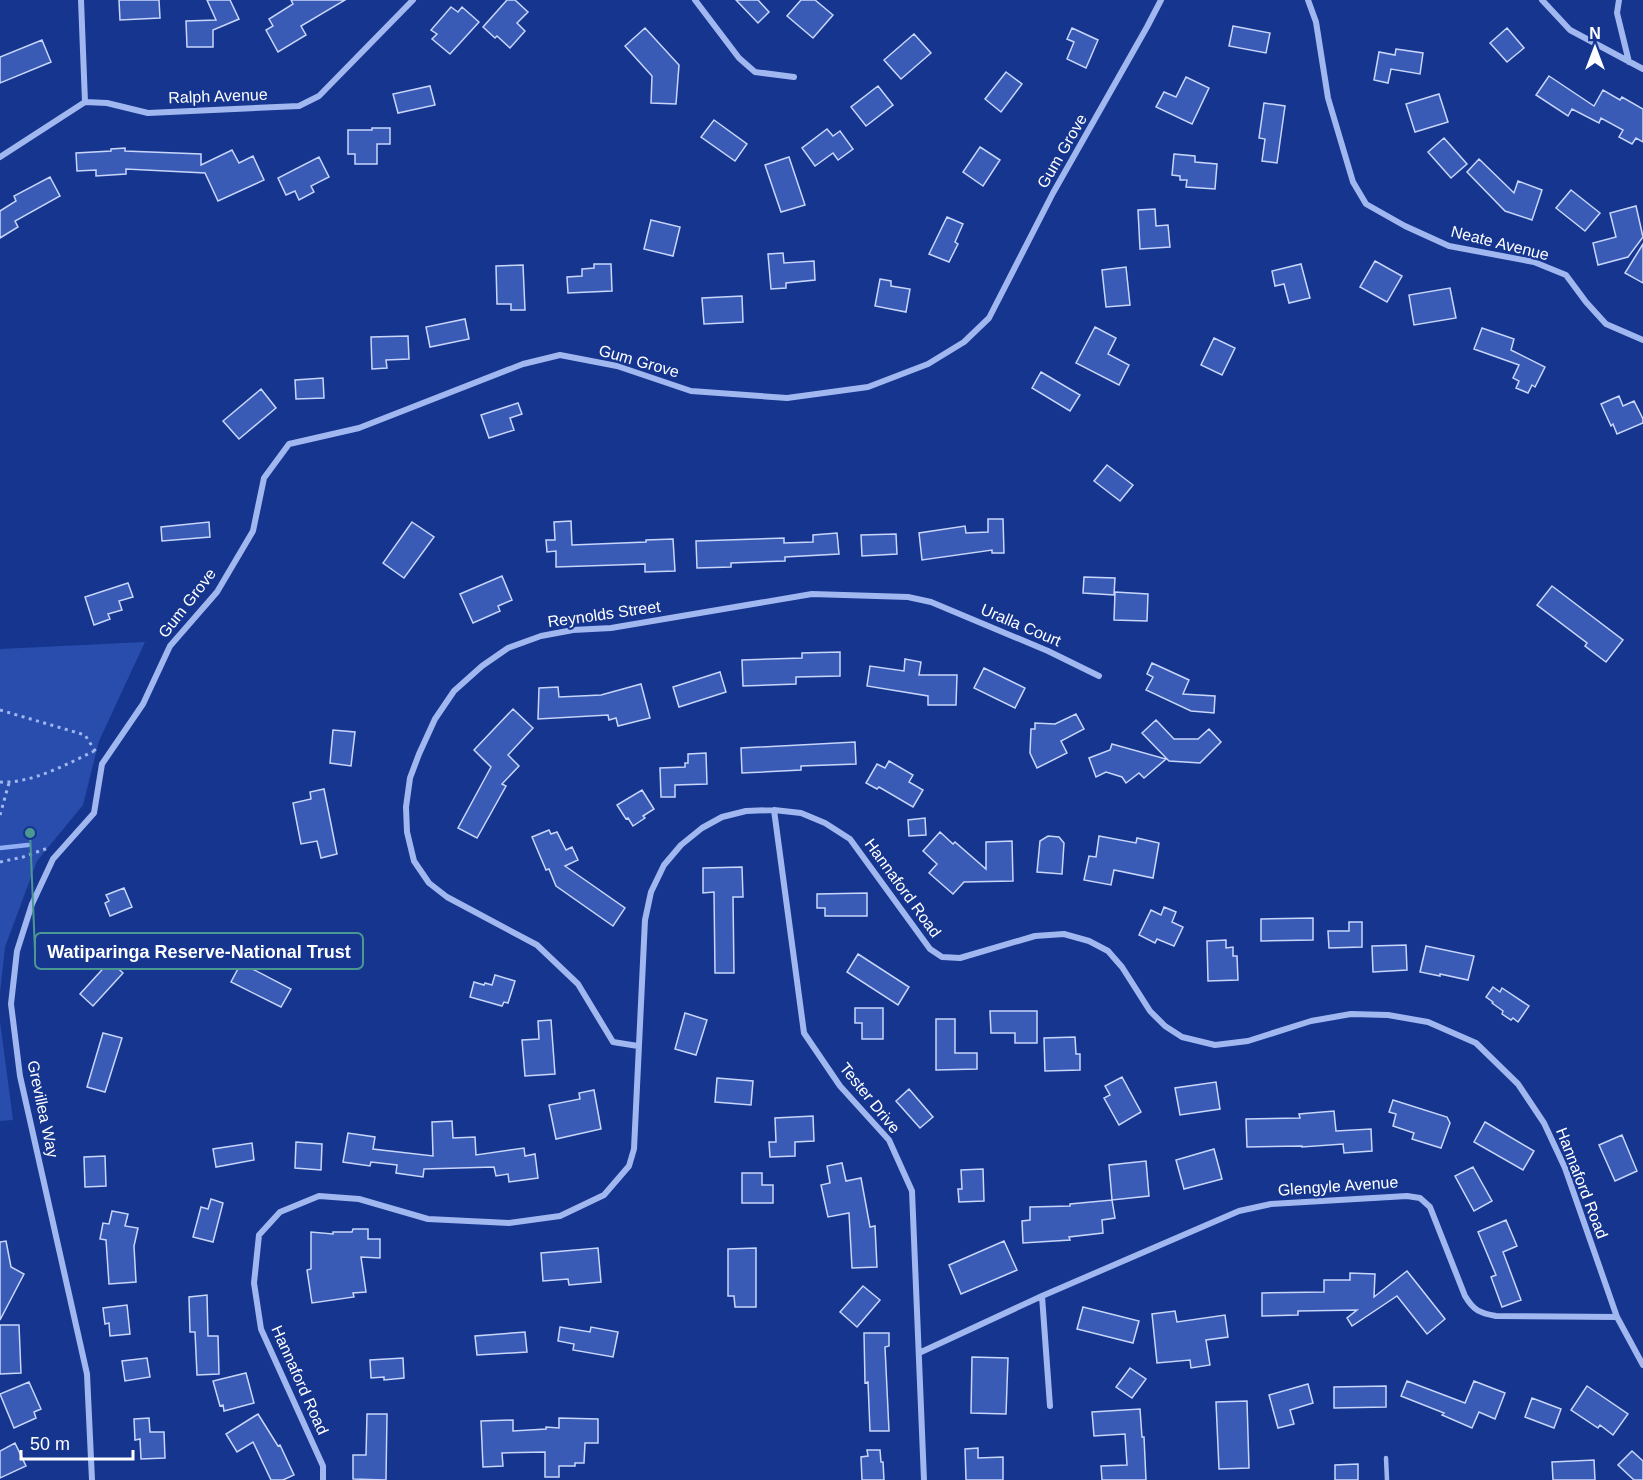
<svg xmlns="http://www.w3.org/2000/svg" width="1643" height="1480" viewBox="0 0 1643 1480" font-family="Arial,sans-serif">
  <rect width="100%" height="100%" fill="#15358e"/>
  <path fill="#284dad" d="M145,642L99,741L83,805L37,861L5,947L0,993V649Z
    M0,1021L13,1120L0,1121Z"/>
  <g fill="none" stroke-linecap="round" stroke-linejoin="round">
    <path stroke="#93aff3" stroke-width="4.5" d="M0,848L28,845"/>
  </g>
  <path fill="#3a5bb5" stroke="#c8d6fb" stroke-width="1.5" d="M119,0H159L160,18L120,20Z
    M207,0H230L239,19L213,30V47H187L186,21L216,20Z
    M291,0H345L301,26L306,35L278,52L266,30L273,26L269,19L293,4Z
    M507,0H515L528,12L517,23L525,31L510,48L497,36L495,38L483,27Z
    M736,0H758L769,12L758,23Z
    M801,0H815L833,15L813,38L787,16Z
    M451,7L458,12L462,7L479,22L450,54L432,39L437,34L431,30Z
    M1233,26L1270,33L1266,53L1229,46Z
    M645,28L679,65L676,104L651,103L652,76L625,46Z
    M1072,28L1098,40L1086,68L1067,59L1074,42L1067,39Z
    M1507,28L1524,48L1507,62L1490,43Z
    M914,34L931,53L901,79L884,60Z
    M42,40L51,62L0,83V57Z
    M1396,49L1423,53L1420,74L1391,69L1388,83L1374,80L1379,52L1395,55Z
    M1006,72L1022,84L1001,112L985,99Z
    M1549,76L1594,106L1603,90L1620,100L1622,97L1643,109V142L1636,138L1632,144L1619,137L1623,130L1601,118L1599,123L1572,109L1568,116L1536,95Z
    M1186,77L1209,88L1192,124L1156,107L1164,92L1176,97Z
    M430,86L435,105L398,113L393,94Z
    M878,86L893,105L866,126L851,107Z
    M1439,94L1448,122L1415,132L1406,104Z
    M1264,103L1285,106L1277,163L1262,161L1265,139L1259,138Z
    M714,120L747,144L735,161L701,137Z
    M372,128H390V144H377V164H355V154H348V130H372Z
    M827,129L833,136L840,131L853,149L838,160L833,153L815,166L802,148Z
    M1444,138L1467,164L1451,178L1428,152Z
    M980,147L1000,160L983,186L963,172Z
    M125,148V151L201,154V165L232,150L239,163L253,156L264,180L218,201L205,173L126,169V174L96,176V170L77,171L76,153L111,151V149Z
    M1174,154L1195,156V162L1217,164L1215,189L1186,187L1187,180H1180V176L1172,175Z
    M319,157L329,177L311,186L314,192L299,200L295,191L286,195L278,178Z
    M789,157L805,205L781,212L765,165Z
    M1479,159L1514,193L1518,181L1542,190L1532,220L1505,211L1467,172Z
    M50,177L60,196L15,221L18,227L0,238V211L16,201L14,196Z
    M1571,190L1600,213L1585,231L1556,208Z
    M1636,206L1643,237L1628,257L1598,265L1593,243L1616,237L1610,213Z
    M1155,209L1156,226L1168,225L1170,247L1140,249L1138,210Z
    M947,217L963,224L955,242L958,244L949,262L929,254Z
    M651,220L680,227L673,256L644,249Z
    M1643,244V283L1625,273Z
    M783,253L784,263L814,261L815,280L786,283V288L771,289L768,254Z
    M1375,261L1402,276L1387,302L1360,287Z
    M594,264H611L612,291L568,293L567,277L582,276V269L594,268Z
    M1301,264L1310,298L1289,303L1284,284L1275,286L1272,271Z
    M523,265L525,310H511V304H497L496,266Z
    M1126,267L1130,305L1106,307L1102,270Z
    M880,279L891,281V286L910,289L906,312L875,306Z
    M1450,288L1456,318L1414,325L1409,295Z
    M742,296L743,322L704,324L702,298Z
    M465,319L469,339L430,347L426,327Z
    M1095,327L1116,338L1108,354L1129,365L1119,385L1076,363Z
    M1482,328L1514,339L1511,350L1545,367L1535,387L1532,385L1528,393L1516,388L1519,381L1513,378L1519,365L1474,349Z
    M408,336L409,359L386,360L387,368L372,369L371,337Z
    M1214,338L1235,348L1222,375L1201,365Z
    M1041,372L1080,395L1070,411L1032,388Z
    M323,378L324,398L296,399L295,380Z
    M261,389L276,408L239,439L223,421Z
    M1619,396L1623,406L1634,401L1643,419V423L1617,434L1613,424L1611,426L1601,404Z
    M518,403L522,414L510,418L514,430L489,438L481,415Z
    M1107,465L1133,485L1120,501L1094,481Z
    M988,519H1003L1004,553H992V550L922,560L919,533L965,526L966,533L988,532Z
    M571,521L572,545L646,542V540L673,539L675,571L645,572V564L556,567V551L547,552L546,540H555L554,522Z
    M209,522L210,537L162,541L161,527Z
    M412,522L434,537L404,578L383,563Z
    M837,533L839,554L785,557V561L731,563V567L697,568L696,541L784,538V543L813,542V535Z
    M896,534L897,554L862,556L861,535Z
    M502,576L512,600L498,606L500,611L473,623L460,594Z
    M1084,577L1115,578L1114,595L1083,593Z
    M128,583L133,597L119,601L122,610L108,614L110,619L94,625L85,597Z
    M1552,586L1623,640L1606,662L1585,646L1587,643L1537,605Z
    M1115,592L1148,594L1147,621L1114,620Z
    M840,652V676L796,677V684L743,686L742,660L802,658V653Z
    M905,659L921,662L919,675H957L956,705H928V696L867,686L870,666L904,671Z
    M1152,663L1189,680L1183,694L1215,696L1214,713L1191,711L1146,690L1153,677L1147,674Z
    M984,668L1025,688L1015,708L974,688Z
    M720,672L726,692L679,707L673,687Z
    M641,684L650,718L618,726L616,718L609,720L608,715L538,719L539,688L558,687L559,697L601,695Z
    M513,709L533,728L508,755L519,766L502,784L506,786L477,838L458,828L491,767L474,750Z
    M1076,714L1084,729L1061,741L1067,753L1037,768L1030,753L1031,729H1035V723L1055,724Z
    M1156,720L1174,739H1198L1209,729L1221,742L1200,763L1169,761L1142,733Z
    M333,730L355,732L351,766L330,763Z
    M855,742L856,764L801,766V770L742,773L741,748Z
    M1112,744L1166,759L1144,778L1139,773L1126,783L1122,777L1106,772L1096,777L1089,758L1110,750Z
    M706,753L707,784L675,785V797H661L660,768L685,767V763H688V754Z
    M889,761L913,775L909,782L923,790L913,807L879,787L877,789L866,783L877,764L885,768Z
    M324,789L337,854L321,858L317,841L301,844L293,803L311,799L310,792Z
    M642,790L654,809L643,816L645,818L633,826L628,818L626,819L617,805Z
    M925,818L926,835L909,836L908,820Z
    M549,830L551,834L557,832L566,850L572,847L578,860L565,866L625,908L613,926L556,886L549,869L546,870L532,837Z
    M940,832L953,844L955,842L986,869V842L1012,841L1013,881L964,882L953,894L929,873L937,864L923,851Z
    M1048,836L1059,837L1064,843L1062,874L1037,872L1040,841Z
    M1099,836L1136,843L1137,838L1159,843L1153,878L1114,870L1111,885L1084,880L1089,856L1096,857Z
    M742,867L743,897H733L734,973H715L714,892L703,893V868Z
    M124,888L132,907L110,916L105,903L109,901L106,895Z
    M867,893V916H825V908H817V894Z
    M1164,907L1176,912L1172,922L1183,927L1174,946L1157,939L1155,943L1139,935L1151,910L1161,915Z
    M1313,918V940L1261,941V919Z
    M1349,922H1362V947L1329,948L1328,931H1349Z
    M1226,940V948L1233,947V956H1237L1238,980L1208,981L1207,941Z
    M1406,945L1407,970L1373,972L1372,946Z
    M1426,946L1474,956L1468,980L1440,974V976L1420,972Z
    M858,954L909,987L898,1005L847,972Z
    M110,961L123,973L93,1006L80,994Z
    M241,963L291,989L281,1007L231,982Z
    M495,975L515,981L508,1003L504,1002L502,1006L470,997L474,982L484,985L485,983L492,985Z
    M1493,987L1500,992L1502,988L1529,1006L1518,1022L1513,1018L1511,1020L1502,1014L1503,1011L1492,1003L1493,1002L1486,997Z
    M855,1008H883V1039H862V1023H855Z
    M990,1011H1037V1043H1015V1033H991Z
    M685,1013L707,1020L696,1055L675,1049Z
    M936,1019H955V1053H977V1069L936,1070Z
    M551,1020L555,1074L525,1076L522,1040L539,1039L538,1021Z
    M103,1033L122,1038L105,1092L87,1087Z
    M1075,1037L1076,1054H1080V1070L1045,1071L1044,1038Z
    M1122,1077L1141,1112L1119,1125L1104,1098L1110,1095L1105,1086Z
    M717,1078L753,1081L751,1105L715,1102Z
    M1216,1082L1220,1109L1180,1115L1175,1088Z
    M909,1089L933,1117L920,1128L896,1101Z
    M594,1090L601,1129L556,1139L549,1105L580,1099L579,1093Z
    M1393,1100L1447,1117L1450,1123L1441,1148L1412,1139L1414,1133L1393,1126L1396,1114L1389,1112Z
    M1334,1111L1336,1131L1371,1129L1372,1151L1344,1153L1343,1144L1302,1147V1146L1247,1147L1246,1119L1300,1118L1299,1114Z
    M813,1116L814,1141L795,1142V1156L770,1157L769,1142H776L775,1118Z
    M452,1121L453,1138L475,1137L476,1155L524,1148L525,1156L535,1154L538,1178L509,1182L508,1174L496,1176L494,1167L424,1169L423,1177L396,1173L397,1165L371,1162L370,1166L343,1162L348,1133L375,1137L373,1149L433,1156L432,1122Z
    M1485,1122L1534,1151L1523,1170L1474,1142Z
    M1622,1135L1637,1171L1615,1181L1599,1145Z
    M296,1142L322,1144L321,1170L295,1168Z
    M252,1143L254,1160L216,1167L213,1149Z
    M1214,1149L1222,1179L1184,1189L1176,1160Z
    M105,1156L106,1186L85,1187L84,1157Z
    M1146,1161L1149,1196L1112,1200L1109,1165Z
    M842,1163L846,1181L861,1178L870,1227L875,1226L877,1267L852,1268L849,1213L828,1217L821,1185L830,1183L827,1166Z
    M1473,1167L1492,1201L1474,1211L1455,1176Z
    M983,1169L984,1201L959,1202L958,1189H962L961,1170Z
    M742,1173H762V1185H773V1203H742Z
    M211,1199L223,1203L213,1242L193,1237L201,1207L208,1209Z
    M1112,1200L1115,1218L1102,1220L1103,1233L1069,1237L1070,1240L1023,1243L1022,1221L1030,1220V1207L1070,1206V1204Z
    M112,1211L128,1214L125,1226L138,1228L134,1246L136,1282L109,1284L106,1240L100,1239L103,1223L109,1224Z
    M1506,1220L1517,1246L1503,1252L1521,1300L1502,1307L1491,1277L1496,1275L1478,1232Z
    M353,1229H368V1239H380V1258L361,1257L366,1292L353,1293L354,1297L312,1303L307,1270L311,1269V1232L333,1234V1232H352Z
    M6,1241L11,1267L24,1274L0,1320V1242Z
    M1004,1241L1017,1270L961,1294L949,1265Z
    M598,1248L601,1282L569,1285L568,1279L543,1281L541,1253Z
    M756,1248V1307H735L734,1296H728V1249Z
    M1407,1271L1445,1319L1427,1334L1397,1296L1352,1326L1347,1318L1357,1310L1298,1311V1315L1262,1316V1293L1324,1292V1280H1350V1273L1375,1274L1374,1297Z
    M863,1286L880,1300L857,1327L840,1312Z
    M207,1295L208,1336H218L219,1374L197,1375L195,1332H190L189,1297Z
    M127,1305L130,1334L110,1336L109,1323L105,1324L103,1308Z
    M1083,1307L1139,1321L1133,1343L1077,1329Z
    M1175,1311L1177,1322L1225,1315L1228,1337L1206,1340L1210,1365L1191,1368L1190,1360L1157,1363L1152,1314Z
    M0,1325H19L21,1373L0,1374Z
    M560,1327L590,1332L591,1327L618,1332L613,1357L573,1350L574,1344L558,1341Z
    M525,1332L527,1352L477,1355L475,1336Z
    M864,1333H889V1346L885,1347L889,1431H870L868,1382L865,1383Z
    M972,1357L1008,1358L1006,1414L971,1413Z
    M147,1358L150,1377L125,1381L122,1361Z
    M403,1358L404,1378L384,1380V1377L371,1378L370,1360Z
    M1130,1368L1146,1379L1132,1398L1116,1387Z
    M246,1373L254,1403L224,1411L223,1405L220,1406L213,1381Z
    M1407,1381L1465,1403L1474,1381L1505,1393L1495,1419L1479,1412L1472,1428L1442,1415L1444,1413L1401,1396Z
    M29,1382L41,1409L34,1412L36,1418L14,1428L0,1394Z
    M1308,1384L1313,1403L1290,1410L1294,1424L1278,1428L1269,1395Z
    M1386,1386V1407L1334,1408V1387Z
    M1587,1386L1628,1414L1613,1435L1600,1425L1598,1428L1571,1410Z
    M1532,1398L1561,1409L1554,1428L1525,1417Z
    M1247,1401L1249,1468L1219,1469L1216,1402Z
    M1140,1409L1142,1437H1144L1146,1480H1102L1101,1466L1127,1465L1125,1434L1094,1436L1092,1412Z
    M258,1414L278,1446L280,1445L294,1475L283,1480H271L253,1442L237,1452L226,1434Z
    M367,1414H387L386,1480L353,1479V1455H366Z
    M149,1418L150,1432H164L165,1458L141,1459L140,1439L135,1440L134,1419Z
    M559,1418L598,1419V1443H585L584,1463H575V1466H559V1477H545V1452L502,1453L503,1466L483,1467L481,1421L513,1420V1431L546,1429V1427L559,1428Z
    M15,1443L26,1466L0,1478V1451Z
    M978,1448V1458L1003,1457V1480H966L965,1449Z
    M867,1450H880L881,1462H883L884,1480H862L861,1457L868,1456Z
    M1632,1451L1643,1461V1480H1634L1618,1465Z
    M1594,1460L1595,1480H1553L1552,1462Z
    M1358,1464V1480H1335V1465Z"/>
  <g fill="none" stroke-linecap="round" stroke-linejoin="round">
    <path stroke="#a1b7f0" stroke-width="3" stroke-dasharray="3 4.5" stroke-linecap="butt" d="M0,710L85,735L97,754
      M0,782C30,784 68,764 94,751
      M0,815L9,783
      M0,862L23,857L48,848"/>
    <path stroke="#a1b7f0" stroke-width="4.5" d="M1386,1458L1387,1480"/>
    <path stroke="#a1b7f0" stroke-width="6" d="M81,0L85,102L107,103L148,113L299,106L319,96L413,0
      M695,0L739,58L755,72L794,77
      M1308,0L1316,22L1328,98L1353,182L1366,204L1405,226L1449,246L1534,262L1566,275L1586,302L1606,324L1643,340
      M1542,0L1570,30L1643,69
      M1619,0L1617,13L1629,62
      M0,157L85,102
      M774,810L804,1033L840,1086L889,1140L912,1191L924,1480
      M638,1046L613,1042L578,984L537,945L447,897L429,883L414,861L407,832L406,807L410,778L419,754L435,719L454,691L482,666L508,648L541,636L573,630L611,628L812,594L908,597L931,602L1048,651L1099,676
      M1042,1296L1050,1406
      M919,1353L1042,1296L1239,1211L1271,1204L1407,1196L1420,1198L1430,1207L1465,1296C1474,1311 1480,1313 1496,1316L1617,1317
      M92,1480L87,1374L20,1076L11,1004L17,951L32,904L53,859L94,813L102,764L143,704L170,646L217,592L253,531L264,478L289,444L359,428L523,364L560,355L617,366L691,391L787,398L868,387L928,364L964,342L989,318L1053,193L1147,27L1161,0
      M323,1480V1466L261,1329L254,1283L259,1235L280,1212L319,1196L359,1199L428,1219L509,1223L560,1216L604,1195L629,1166L634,1149L645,920L651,892L664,865L681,845L702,828L722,817L746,811L774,810L801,813L825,823L850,839L930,949L942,957L960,958L1035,936L1064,934L1089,941L1108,951L1122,967L1150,1011L1165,1026L1182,1037L1215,1045L1248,1041L1311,1021L1351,1014L1388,1015L1428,1022L1476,1043L1518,1084L1544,1123L1565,1168L1617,1317L1643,1365"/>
  </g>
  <g text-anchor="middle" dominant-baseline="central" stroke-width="4.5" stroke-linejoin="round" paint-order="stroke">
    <g font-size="16" fill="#fff" stroke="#15358e">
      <text transform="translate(218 96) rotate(-2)">Ralph Avenue</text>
      <text transform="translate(1062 151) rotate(-60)">Gum Grove</text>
      <text transform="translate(1500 243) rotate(14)">Neate Avenue</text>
      <text transform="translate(639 361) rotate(16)">Gum Grove</text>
      <text transform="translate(187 603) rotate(-52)">Gum Grove</text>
      <text transform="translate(604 614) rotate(-8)">Reynolds Street</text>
      <text transform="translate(1021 625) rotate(23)">Uralla Court</text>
      <text transform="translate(903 888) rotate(54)">Hannaford Road</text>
      <text transform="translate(870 1098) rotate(51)">Tester Drive</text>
      <text transform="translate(43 1109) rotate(78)">Grevillea Way</text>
      <text transform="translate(1582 1183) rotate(69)">Hannaford Road</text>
      <text transform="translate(1338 1186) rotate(-4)">Glengyle Avenue</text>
      <text transform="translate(300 1380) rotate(66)">Hannaford Road</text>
    </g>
  </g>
  <path fill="none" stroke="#4b9892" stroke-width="2" d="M30 833L35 951"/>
  <circle fill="#4b9892" stroke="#15358e" stroke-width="2" cx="30" cy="833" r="6"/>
  <rect fill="#15358e" stroke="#4b9892" stroke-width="2" x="35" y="933" width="328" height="36" rx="6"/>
  <g font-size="18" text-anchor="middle" font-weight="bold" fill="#fff">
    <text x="199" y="958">Watiparinga Reserve-National Trust</text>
  </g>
  <g transform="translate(1595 48)" stroke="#15358e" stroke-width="4.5" paint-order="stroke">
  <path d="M0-4.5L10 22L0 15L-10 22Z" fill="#ffffff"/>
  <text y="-9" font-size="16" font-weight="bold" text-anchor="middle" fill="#ffffff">N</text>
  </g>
  <path d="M21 1450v9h112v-9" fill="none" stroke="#ffffff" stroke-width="3"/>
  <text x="30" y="1450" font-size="18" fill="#ffffff" stroke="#15358e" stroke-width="4.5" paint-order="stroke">50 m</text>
</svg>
